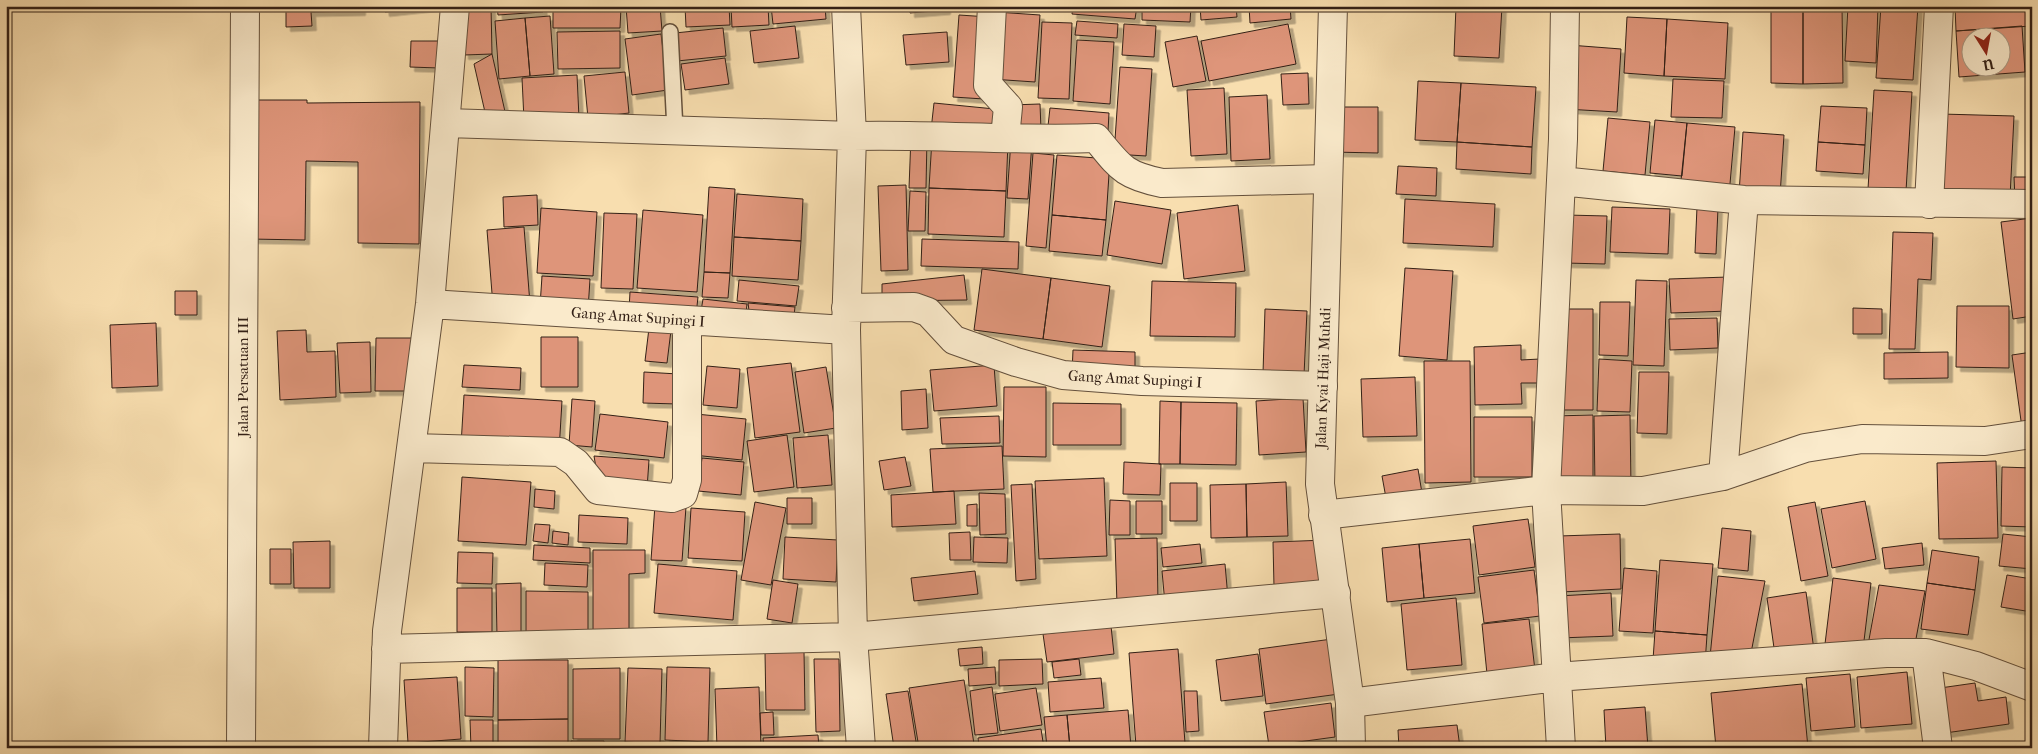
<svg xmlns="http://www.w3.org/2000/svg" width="2038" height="754" viewBox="0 0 2038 754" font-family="'IM FELL French Canon',serif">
  <defs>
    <filter id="shadow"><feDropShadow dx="4.5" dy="4.5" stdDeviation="0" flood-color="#0004"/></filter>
  </defs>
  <rect width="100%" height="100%" fill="#f8deaf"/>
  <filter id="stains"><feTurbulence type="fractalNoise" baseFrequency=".004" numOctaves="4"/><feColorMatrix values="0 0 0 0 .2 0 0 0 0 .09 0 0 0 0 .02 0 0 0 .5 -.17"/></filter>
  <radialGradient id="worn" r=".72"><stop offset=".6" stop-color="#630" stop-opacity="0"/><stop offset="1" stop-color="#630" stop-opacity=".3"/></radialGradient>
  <path fill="#de957a" stroke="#332016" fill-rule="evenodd" filter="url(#shadow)" d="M286,6H361V11L311,12L312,26L286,27Z
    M384,6H440L385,12Z
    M463,6H491L492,54L464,55Z
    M497,6H542L543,12L498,15Z
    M553,6L621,7L620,28H553Z
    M626,6H660L662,31L628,33Z
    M685,6H729L730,25L686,27Z
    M731,6H768L769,25L732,27Z
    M771,6H825L826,19L773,24Z
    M910,6H946V10L910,13Z
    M1073,6H1137L1135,19L1072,14Z
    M1142,6H1191L1190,22L1142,20Z
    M1200,6H1236L1237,17L1201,20Z
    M1249,6H1290L1291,19L1250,23Z
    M1456,6H1502L1499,58L1454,56Z
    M1771,6H1803V84L1771,83Z
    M1803,6H1842L1843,83L1803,84Z
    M1848,6H1878L1876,63L1845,61Z
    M1881,6H1918L1913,80L1876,78Z
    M1955,6H2032L2030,8L2031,26L1956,31Z
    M996,12L1040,15L1035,82L991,79Z
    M959,15L989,17L984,99L953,97Z
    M550,16L554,74L530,76L525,18Z
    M1627,17L1667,19L1664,76L1624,73Z
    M525,18L530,76L499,79L495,21Z
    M1667,19L1728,23L1725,79L1664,76Z
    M1077,21L1118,24L1117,38L1075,35Z
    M1042,22L1072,23L1069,99L1038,98Z
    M1124,24L1156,26L1154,57L1122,55Z
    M1288,24L1296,64L1209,81L1201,41Z
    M795,26L799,58L754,63L750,31Z
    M2022,26L2025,72L1959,77L1956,31ZM1970,38H2000V68H1970Z
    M723,28L726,56L677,61L675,33Z
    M620,31V68L558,69L557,32Z
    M947,32L949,62L906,65L903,35Z
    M661,34L668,90L632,95L625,39Z
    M1197,36L1206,81L1173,87L1165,42Z
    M1077,40L1114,42L1110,104L1073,101Z
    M411,41H440L439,68L410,67Z
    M1569,45L1621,49L1617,112L1565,109Z
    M492,54L506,116L487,121L474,64Z
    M725,58L729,84L685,90L681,64Z
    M1120,67L1152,69L1146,156L1114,154Z
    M625,72L629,113L588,118L584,76Z
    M1308,73L1309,104L1283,105L1281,74Z
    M577,75L579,118L524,120L522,78Z
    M1673,79L1724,81L1722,118L1671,117Z
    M1418,81L1461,83L1457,142L1415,140Z
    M1461,83L1536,87L1532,147L1457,142Z
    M1224,88L1227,154L1191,156L1187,90Z
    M1874,90L1912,92L1906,191L1868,189Z
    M1267,95L1270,159L1231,161L1229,97Z
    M252,100H307V103L420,102L419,244L358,243V162L306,161L305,240L250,239Z
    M934,103L1005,110L1004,136L931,130Z
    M1040,104L1041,130H1010V105Z
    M1821,106L1867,108L1865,145L1818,142Z
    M1332,107H1378V153L1332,152Z
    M1050,108L1109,113L1108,131L1048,126Z
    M1941,114L2014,116L2010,198L1938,196Z
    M2029,117H2032L2031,172Z
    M1608,118L1650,122L1645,175L1603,171Z
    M1655,120L1687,123L1682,176L1650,173Z
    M1687,123L1735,127L1729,195L1680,190Z
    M1743,132L1784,135L1780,196L1739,194Z
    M911,136L927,137L926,188H909Z
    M932,139L1008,142L1006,191L929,188Z
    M1011,140L1032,142L1028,199L1007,198Z
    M1457,142L1532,147L1531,174L1456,169Z
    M1818,142L1865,145L1863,174L1816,171Z
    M1033,153L1054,155L1046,248L1026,246Z
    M1057,155L1110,159L1106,220L1052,215Z
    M1398,166L1437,168L1436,196L1396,194Z
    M2014,177H2032V199L2015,200Z
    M906,185L908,270L881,271L878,186Z
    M709,187L735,189L730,273L704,272Z
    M929,188L1006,191L1004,237L928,234Z
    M910,191L926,192L925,231H908Z
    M737,194L803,199L801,241L734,237Z
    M537,195L538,225L504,227L503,197Z
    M1405,199L1495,204L1493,247L1403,243Z
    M1115,201L1171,210L1162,264L1107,255Z
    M1238,205L1245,271L1184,279L1177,213Z
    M1612,207L1670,209L1668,254L1610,252Z
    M1697,207L1718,208L1716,254L1695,253Z
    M541,208L597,212L593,276L537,273Z
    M643,210L703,215L697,292L637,288Z
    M604,213L637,214L633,289L601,288Z
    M1052,215L1106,220L1102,256L1049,251Z
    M1566,215L1607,216L1605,264L1565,263Z
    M2032,218V316L2013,319L2001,222Z
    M524,227L530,304L493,306L487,230Z
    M1893,232L1933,233L1931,280L1918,279L1915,349H1889Z
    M734,237L801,241L798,280L732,276Z
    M922,239L1019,242L1018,269L921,266Z
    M1405,268L1453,271L1447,360L1399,356Z
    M982,269L1051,278L1043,339L974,330Z
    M704,272L730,273L728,298L702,297Z
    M964,275L967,300L882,301V284Z
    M542,276L590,279L588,310L540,306Z
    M1728,277L1729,311L1671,313L1669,279Z
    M1051,278L1110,286L1102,347L1043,339Z
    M739,280L799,286L796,306L737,301Z
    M1636,280L1667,281L1664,366L1633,365Z
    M1152,281L1236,283L1235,337L1150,336Z
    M175,291H197V315H175Z
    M630,292L698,297L696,315L629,310Z
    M703,299L747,304L745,322L700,317Z
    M1600,302H1630L1628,356L1599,355Z
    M748,303L795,307L793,324L750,318Z
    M1957,306H2009V368L1956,367Z
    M1853,308L1882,309V334H1853Z
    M1265,309L1307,311L1304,375L1263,373Z
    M1558,309H1593V410H1558Z
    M1717,318L1718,348L1670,350L1669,319Z
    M650,320L672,322L667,363L645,361Z
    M156,323L158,386L112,388L110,325Z
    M306,330L307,352L335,351L336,397L280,400L277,331Z
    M541,337H578V387H541Z
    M376,338H412L411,391H375Z
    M370,342L371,392L340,393L337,343Z
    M1521,345V360L1540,359V383H1521L1522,404L1475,405L1474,347Z
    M1073,350L1135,352V376L1072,373Z
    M1948,352V378L1884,379V353Z
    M2032,352V427L2022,428L2012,355Z
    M1599,359L1632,361L1630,412L1597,411Z
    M1424,361H1470L1471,482L1425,483Z
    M791,363L800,432L755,438L747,368Z
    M464,365L521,368L520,390L462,387Z
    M994,365L997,406L934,411L930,370Z
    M707,366L740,369L737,408L703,405Z
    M826,367L836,428L804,433L795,372Z
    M644,372L678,374L677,404L643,403Z
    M1639,372H1669L1667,434L1637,433Z
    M1415,377L1417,436L1363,437L1361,379Z
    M1004,387H1046V457L1003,456Z
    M926,389L928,428L902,430L901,391Z
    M464,395L562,401L559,451L461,445Z
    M1303,398L1306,452L1259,455L1256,401Z
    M572,399L595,401L592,447L569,445Z
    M1160,401L1181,402L1180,464H1159Z
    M1181,402L1237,403L1236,465L1180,464Z
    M1053,403L1121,404V445H1053Z
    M600,414L668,422L664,458L595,450Z
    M696,414L746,419L742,460L693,455Z
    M1593,415V487L1553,486V416Z
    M1630,415L1631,486L1595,487L1594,416Z
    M999,416L1000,443L942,444L940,418Z
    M1474,417H1532V477H1474Z
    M787,435L794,487L754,492L747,441Z
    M828,435L832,485L797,488L793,438Z
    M1002,446L1004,489L933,492L930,449Z
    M594,456L649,460L647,489L598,480Z
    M905,457L911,486L884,490L879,461Z
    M702,458L744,462L741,495L698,491Z
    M1996,461L1998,538L1939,539L1937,463Z
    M1124,462L1161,464L1160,495L1123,494Z
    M2002,467L2032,468V527L2001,526Z
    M1418,469L1422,493L1386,498L1382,476Z
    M462,477L531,482L526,545L458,541Z
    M1104,478L1107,556L1039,559L1035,481Z
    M1286,482L1288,536L1247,537L1246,484Z
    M1170,483H1197V521H1170Z
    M1032,484L1036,579L1016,581L1011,485Z
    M1246,484L1247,537L1211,538L1210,485Z
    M535,489L555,491L554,509L534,507Z
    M954,491L956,524L892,527L891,495Z
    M979,493L1005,494L1006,534L980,535Z
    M787,498H812V524H787Z
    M1110,500L1130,501V535H1109Z
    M1136,501H1162V534H1136Z
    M1865,501L1876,559L1832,568L1821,509Z
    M755,502L786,508L771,585L741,580Z
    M1815,502L1828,576L1801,581L1788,507Z
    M977,504V526H967V505Z
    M655,505L686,507L682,561L651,560Z
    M691,508L745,512L742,561L688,558Z
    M579,515L628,518L627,544L578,542Z
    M1528,519L1535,567L1479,575L1473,526Z
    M535,524L550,525L548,543L533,541Z
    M1722,528L1751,531L1748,571L1718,568Z
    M553,531L569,533L568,545L552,543Z
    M970,532L971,560H950L949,533Z
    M1620,534L1621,589L1561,592L1559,536Z
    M2003,534L2032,537V569L1999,566Z
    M785,537L838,540L836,582L783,579Z
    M974,537L1008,538L1007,563L973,562Z
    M1157,538L1158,604L1117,605L1115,539Z
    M1470,539L1475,593L1424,598L1419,544Z
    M1327,540L1328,585L1274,587L1273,542Z
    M330,541V588H294L293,542Z
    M1922,543L1924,565L1885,569L1882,548Z
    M1200,544L1202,563L1163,567L1161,548Z
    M1419,544L1424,598L1387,602L1382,548Z
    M534,545L590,548V563L533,560Z
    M270,549H291V584H270Z
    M593,550H645V573L629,574V634H593Z
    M1932,550L1979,557L1975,590L1927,583Z
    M458,552L493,553L492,584L457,583Z
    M1660,560L1713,564L1707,635L1655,631Z
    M545,563L588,565L587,587L544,585Z
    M658,564L737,571L733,620L654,613Z
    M1225,564L1228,598L1165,604L1162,571Z
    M1624,568L1657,571L1653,633L1619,631Z
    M1534,570L1540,616L1484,623L1478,577Z
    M975,571L978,594L914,601L911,578Z
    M2007,575L2032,579V612L2001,607Z
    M1718,576L1765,581L1751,653L1710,657Z
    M1833,578L1871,583L1863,649L1825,644Z
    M773,580L798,584L792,623L767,619Z
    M521,583V637H497L496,584Z
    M1927,583L1975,590L1968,635L1921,629Z
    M1879,585L1925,591L1915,644L1868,645Z
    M457,588H492V632H457Z
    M526,591L588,592V635L526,634Z
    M1806,592L1814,650L1775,655L1767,598Z
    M1611,593L1613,636L1559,638L1558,596Z
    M1456,598L1462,665L1407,670L1401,604Z
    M1529,619L1536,679L1488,684L1482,624Z
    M1111,626L1114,654L1047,662L1043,634Z
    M1655,631L1707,635L1705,664L1653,660Z
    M1332,639L1339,694L1266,704L1259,649Z
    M982,647L983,664L960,666L958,649Z
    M1178,649L1185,743L1136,746L1129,653Z
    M804,652L805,710H766L765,653Z
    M1258,654L1263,696L1221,701L1216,660Z
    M814,659H839L840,731L816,732Z
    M1042,659L1043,684L999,686V660Z
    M1079,659L1081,675L1054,678L1052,662Z
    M498,660H568V719L498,720Z
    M465,667L494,668L493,717L465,716Z
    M667,667L710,668L708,742L665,740Z
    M995,667L996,684L969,686L968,669Z
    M620,668V739H573V669Z
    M628,668L662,669L660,744L625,742Z
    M1907,672L1912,724L1861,728L1857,677Z
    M1850,674L1855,727L1811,731L1806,678Z
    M457,677L461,739L408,743L404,680Z
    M1101,678L1104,708L1050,712L1048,682Z
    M964,680L974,744L947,748H919L909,688Z
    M1975,683L1978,701L2006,697L2009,724L1938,734L1933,689Z
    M1802,684L1808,748H1716L1711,693Z
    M759,687L761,748H717L715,689Z
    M992,687L998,733L975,735L970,691Z
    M1036,688L1042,725L1000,731L995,694Z
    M908,691L917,748H894L886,694Z
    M1184,691H1197L1199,731L1186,732Z
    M1331,703L1335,737L1269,746L1264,712Z
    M1645,707L1648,748H1606L1604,710Z
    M1128,710L1131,748H1070L1067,715Z
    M773,712L774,735H761L760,713Z
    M1067,715L1070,748H1047L1044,717Z
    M568,719V748H498V720Z
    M470,720H493V748H471Z
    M1457,725L1460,748H1399L1398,730Z
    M1041,729L1044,748H979L978,738Z
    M818,735L819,748H764L763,738Z
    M571,741H604V748H571Z
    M1603,742L1604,748H1576V744Z
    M1337,743L1338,748H1305V746Z"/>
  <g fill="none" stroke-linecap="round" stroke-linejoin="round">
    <defs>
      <path id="service" d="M670,32L675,130"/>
      <path id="minor" d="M846,6L852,136L846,330L853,637L861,748
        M992,6L988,85L1008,107L1005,138
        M446,123L852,136C934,134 1015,141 1096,138C1120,167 1123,175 1162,183L1328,179
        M1561,181L1744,200L2032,204
        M1929,204L1939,6
        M430,304L846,330
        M846,308L914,307L928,312L954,340L1016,362L1063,375L1142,381L1323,386
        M412,448L560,452L576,463L598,490L672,498L683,494L687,480V320
        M1723,476L1744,200
        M1323,515L1546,490L1643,491L1723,476L1805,448L1862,439L1985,441L2032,434
        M386,649L853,637L1336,593
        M1926,653L1938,748
        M1350,703L1556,677L1886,653H1926L1976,666L2032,687
        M241,748L245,6
        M383,748L387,631L430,304L455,6
        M1561,748L1546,490L1563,139L1565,6"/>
      <path id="tertiary" d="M1333,6L1320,484L1350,703L1351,748"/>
    </defs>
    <use href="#service" stroke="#64503c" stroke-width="18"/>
    <use href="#minor" stroke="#64503c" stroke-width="30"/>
    <use href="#tertiary" stroke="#64503c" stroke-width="30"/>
    <use href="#service" stroke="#faeacb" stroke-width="15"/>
    <use href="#minor" stroke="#faeacb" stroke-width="28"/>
    <use href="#tertiary" stroke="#faeacb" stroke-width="28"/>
  </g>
  <g text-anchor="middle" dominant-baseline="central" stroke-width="4" stroke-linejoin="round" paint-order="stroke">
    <g font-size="15" fill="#332016" stroke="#faeacb">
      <text transform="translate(638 317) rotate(4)">Gang Amat Supingi I</text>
      <text transform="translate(243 377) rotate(-90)">Jalan Persatuan III</text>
      <text transform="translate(1323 378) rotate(-88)">Jalan Kyai Haji Muhdi</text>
      <text transform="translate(1135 379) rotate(3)">Gang Amat Supingi I</text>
    </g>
  </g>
  <rect width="2038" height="754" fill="none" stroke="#f8deaf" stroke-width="25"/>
  <rect x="8" y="8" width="2023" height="739" fill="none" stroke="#332016" stroke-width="2.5"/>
  <rect x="12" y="12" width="2013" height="729" fill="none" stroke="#332016"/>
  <g transform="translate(1986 52) rotate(169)"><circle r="24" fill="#faeacb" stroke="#aa9983"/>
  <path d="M0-4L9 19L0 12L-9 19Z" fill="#8f2418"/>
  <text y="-8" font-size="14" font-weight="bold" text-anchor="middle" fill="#332016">U</text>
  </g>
  <rect width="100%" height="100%" filter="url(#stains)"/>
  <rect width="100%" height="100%" fill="url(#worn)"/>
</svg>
